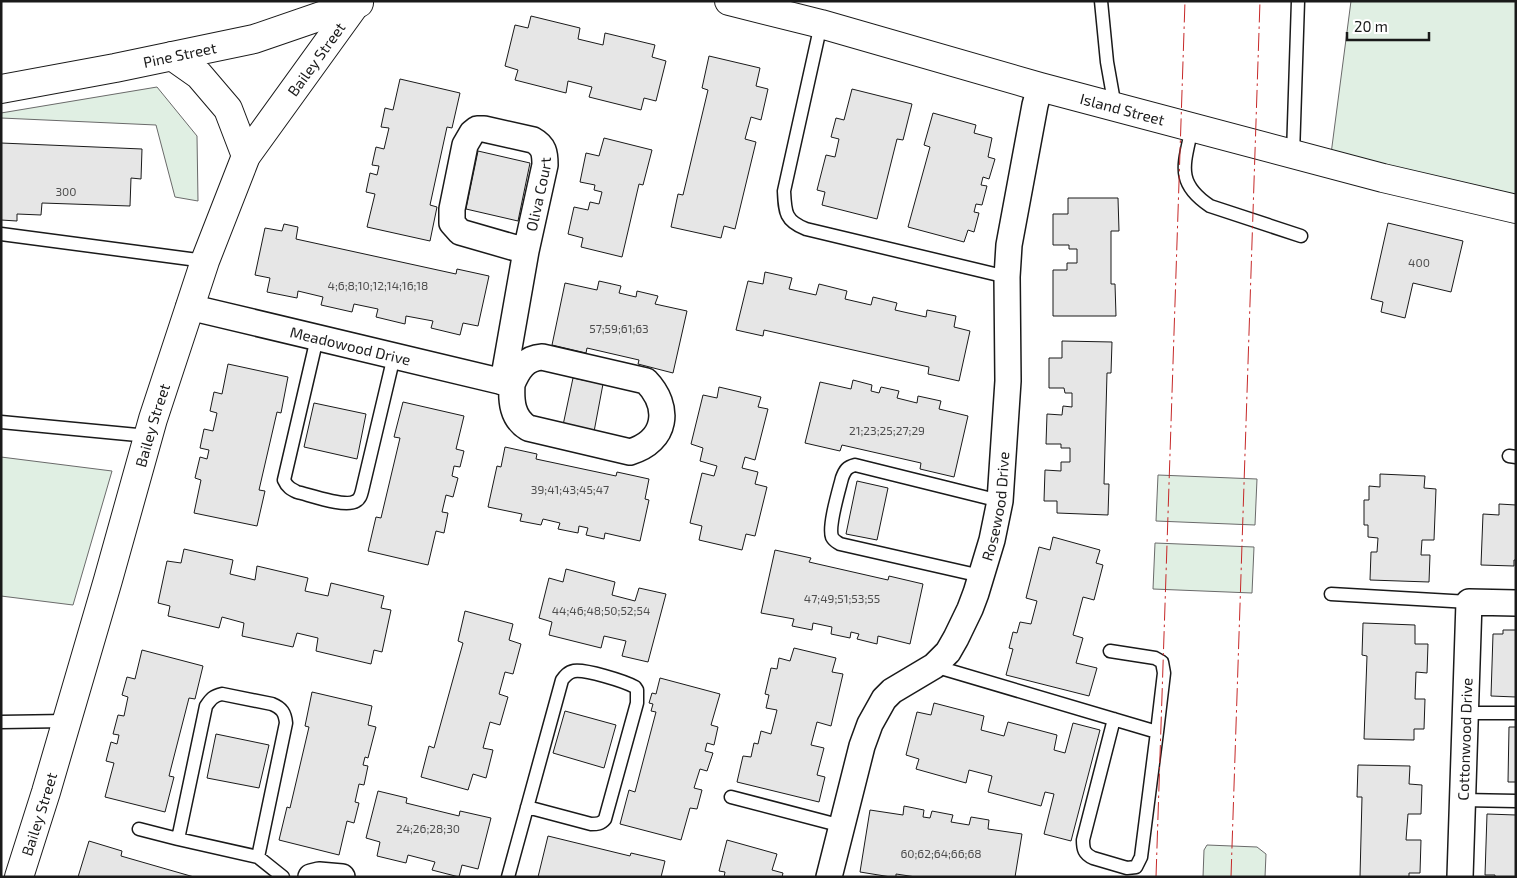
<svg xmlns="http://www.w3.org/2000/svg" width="1517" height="878" viewBox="0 0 1517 878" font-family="'Exo 2',sans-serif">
  <rect width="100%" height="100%" fill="#fff"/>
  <path fill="#e0efe3" stroke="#6a6a6a" d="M1351,1H1516V203L1328,177Z
    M157,87L197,136L198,201L175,197L156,125L1,118V113Z
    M1,457L112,471L73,605L1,596Z
    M1158,475L1257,479L1255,525L1156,521Z
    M1155,543L1254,547L1252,593L1153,589Z
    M1207,845L1257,847L1266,854L1265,877H1203L1204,850Z"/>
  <path fill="#e6e6e6" stroke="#1a1a1a" d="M531,16L580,28L578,39L603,45L605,33L655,45L652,57L666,61L656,101L644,98L641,110L589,97L592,87L568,81L566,93L515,80L518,70L505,66L515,25L528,28Z
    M709,56L760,68L756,86L768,89L761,120L751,117L745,139L756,142L735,229L724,226L721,238L671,227L678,194L683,195L708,90L702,88Z
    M400,79L460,93L452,128L447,127L430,205L437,207L430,241L367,227L375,194L366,192L370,173L377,175L379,166L372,165L376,147L384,149L389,128L381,127L385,108L393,110Z
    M852,89L912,104L903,140L897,139L877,219L822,205L825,192L817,190L826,155L835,157L839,139L831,137L836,118L844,120Z
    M933,113L976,125L974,133L992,138L988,157L995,159L989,179L983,177L981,185L987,186L982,205L976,204L974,212L979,213L974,232L968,230L964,242L908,227L930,147L924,145Z
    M604,138L652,150L643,185L639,184L622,257L581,247L583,238L568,234L574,207L588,210L590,202L599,204L602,192L594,190L595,185L580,182L586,153L599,156Z
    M1,143L142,149L141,179L131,178L130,206L42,203L41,215L17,214V221L1,220Z
    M478,151L530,163L518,221L466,209Z
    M1068,198H1118L1119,231H1111V284H1115L1116,316H1053V270H1067V263H1077V249H1069V245H1053V214H1068Z
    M1388,223L1463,241L1451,292L1413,283L1405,318L1381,312L1383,302L1371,299Z
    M284,224L298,227L296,239L456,274L457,269L489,276L478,326L463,323L460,335L431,328L433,321L406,316L405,324L376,317L378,309L354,304L352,312L321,305L323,297L298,291L297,298L267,292L270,278L255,275L265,228L282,231Z
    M765,272L792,278L789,289L816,295L819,284L847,291L845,299L871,305L873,297L897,303L895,310L926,317L927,310L956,316L954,327L970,331L959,381L928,374L929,367L764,330L763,336L736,330L748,281L763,284Z
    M599,281L621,286L619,293L636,297L637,291L658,296L655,304L687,311L673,373L638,364L639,360L587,348L586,353L552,345L565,283L597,290Z
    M1062,341L1112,342L1111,373H1107L1104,484H1109L1108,515L1057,513V501H1044L1045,470L1061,471V462H1070V448H1061V444H1046L1047,414L1062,415L1063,406L1072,407V393H1065L1064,388H1049V358H1062Z
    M228,364L288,377L281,413L277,412L259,490L265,491L257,526L194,513L201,480L195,478L200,457L207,459L209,450L200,448L204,429L213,431L217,413L210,411L214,392L222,394Z
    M573,378L603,384L593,437L562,430Z
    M853,380L872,385L871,391L879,393L881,387L899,391L897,398L917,403L918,396L941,401L939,409L968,416L954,477L920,469L921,463L842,445L840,451L805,443L820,382L851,389Z
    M719,387L761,397L758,407L768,409L755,460L745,457L742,468L758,472L755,484L767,487L755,536L746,534L742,550L699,540L702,526L690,523L702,473L714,476L717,466L700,461L703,448L691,444L703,395L717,398Z
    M403,402L464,416L456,449L464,451L460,467L454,466L452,476L458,478L453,497L446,495L442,512L448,513L444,533L436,531L428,565L368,551L376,517L381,518L400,438L394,437Z
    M314,403L366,414L357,459L304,447Z
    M505,447L537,454L536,459L616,476L617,472L649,479L645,499L649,500L640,541L605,533L604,539L586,535L588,528L579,526L578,533L558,529L560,523L543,519L541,525L520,521L522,514L488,507L497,466L501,467Z
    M1380,474L1425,476L1424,488L1436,489L1434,540H1422L1421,555H1430L1429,582L1370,580L1371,552H1377L1378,538L1368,537V525H1364V500H1369V486L1380,487Z
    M857,481L888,488L877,540L846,534Z
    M1499,504L1516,505V560H1514V566L1481,565L1483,514L1499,515Z
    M1053,537L1100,550L1096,563L1103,565L1094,600L1083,597L1073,635L1083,638L1076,663L1097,668L1089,696L1006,675L1013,649L1009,648L1013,632L1017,633L1020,622L1031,624L1037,601L1026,598L1039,547L1050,550Z
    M184,549L233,560L230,574L255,580L257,566L308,578L305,591L328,596L331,583L384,596L381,608L391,610L382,652L374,650L371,664L316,651L318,638L297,633L293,647L242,636L244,623L222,617L219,628L168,616L170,606L158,603L167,561L181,563Z
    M775,550L811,558L809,562L888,580L889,576L923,584L910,644L878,636L877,644L857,639L859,634L851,632L850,638L831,634L832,627L813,623L812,630L792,626L794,619L761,613Z
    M566,569L615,582L612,595L635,601L639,588L666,594L648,662L622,656L626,641L604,636L601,648L549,635L552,622L539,618L549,578L563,582Z
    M465,611L513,624L509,640L521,644L513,674L505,672L499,694L508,697L500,725L490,722L483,748L493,750L486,778L473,774L468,790L421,777L429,746L434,748L463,643L458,641Z
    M1363,623L1415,625V644H1428L1427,673L1416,672L1415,699H1425L1424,729H1414V740L1364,739L1367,656L1362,655Z
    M1503,630H1516V697L1491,696L1493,634H1503Z
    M794,648L836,658L832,672L843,674L831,726L817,722L811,745L824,748L817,775L825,777L819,802L737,782L743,756L751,757L754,743L758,744L761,731L771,734L777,710L766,708L769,695L765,694L771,668L777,669L779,658L790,661Z
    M142,650L203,666L195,699L189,698L169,776L174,777L165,812L105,797L114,763L106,761L111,742L117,744L119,735L113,734L118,715L124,716L128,697L122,695L127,677L135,679Z
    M660,678L720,694L711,725L718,727L714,745L707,743L705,751L713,753L707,771L700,769L694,788L702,790L697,809L690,808L681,840L620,824L629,790L635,792L656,712L651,711L653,704L649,703L652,693L656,694Z
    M312,692L372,706L368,725L376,727L368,758L365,757L363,765L368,766L364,785L359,784L355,802L359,803L354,823L347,821L339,855L279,840L287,807L290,808L309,727L305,726Z
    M934,703L984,716L981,730L1004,736L1008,722L1057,735L1054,750L1065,753L1073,723L1100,730L1071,841L1044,834L1054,794L1045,792L1041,806L988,792L992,776L969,770L966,783L916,769L919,759L906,755L917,712L931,715Z
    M565,711L616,725L604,768L553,753Z
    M1509,727H1516V782H1508Z
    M216,734L269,745L259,788L207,778Z
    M1358,765L1410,766L1409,784L1422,785L1421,814H1408L1406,840H1421L1420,873H1409V877H1360L1362,797H1357Z
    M378,791L407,798L406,803L459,816L460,811L491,818L478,869L462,865L459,877L432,870L435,862L408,855L406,863L377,856L380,842L366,838Z
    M904,806L924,810L923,817L930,818L932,811L953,815L951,822L969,825L971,817L989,820L988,829L1022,834L1015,877H916L896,874V877H891L860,872L870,810L903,815Z
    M1487,814L1516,815V875L1514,877H1495V875H1485Z
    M548,836L630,856L631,853L665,861L661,877H538Z
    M727,840L777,854L772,870L783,873L782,877H724L725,872L719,871Z
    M89,841L122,851L121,856L194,877H78Z"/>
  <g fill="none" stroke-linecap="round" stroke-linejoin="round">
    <defs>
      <path id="lane" d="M1101,1L1107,62L1115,107
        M821,24L784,191C785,212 785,221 806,229L1007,277
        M1192,127C1185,163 1174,182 1210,206L1301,236
        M1293,154L1298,1
        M1,234L205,261
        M317,338L284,480C287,487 291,489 297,492C310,495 346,508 356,501C360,499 361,495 362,491L394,356
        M1,422L148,436
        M1509,456L1516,457
        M981,576L840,544C837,542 834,541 832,537C828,526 839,490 842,478C845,470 847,467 855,465L1000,501
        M1331,594L1469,602
        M1110,651L1155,658L1162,662L1164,673L1157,732
        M934,666L1157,732L1141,857L1136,867L1127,868L1093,858C1084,854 1083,849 1083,840L1114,719
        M1465,713H1516
        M1,722L67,721
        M731,797L842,826
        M1462,800L1516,801
        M139,829L178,839L258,857L283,877
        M178,839L206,706C211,699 213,696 222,694L272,704C282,708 285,713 286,723L258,857
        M508,877L562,680C565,676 568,672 574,671C585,669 624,681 635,687L637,690V703L605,819C601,824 597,824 591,824L527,807"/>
      <g id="street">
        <path id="s1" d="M189,307L512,384C511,401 512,418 528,428L630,452C667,441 671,407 646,381L542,357C525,358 518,370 512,384"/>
        <path id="s2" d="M503,382L526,251L545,165C545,153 544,146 533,140L484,129H477L472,133L465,145L452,209V223L460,232L526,251"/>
        <path d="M311,877L319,875L342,877"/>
        <path id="s3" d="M829,877L862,746L870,724L884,699L892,691L934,666L948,652L956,638L970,609L976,593L992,540L1000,501L1008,381L1007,277L1009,245L1035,105L1040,87"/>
        <path id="s4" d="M1460,877L1469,602L1516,603"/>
      </g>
      <g id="secondary">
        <path id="s5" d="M729,1L821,24L1040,87L1383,178L1516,209"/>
        <path d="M172,56L199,75L228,109L246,156"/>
        <path id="s6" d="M1,89L115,68L254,39L359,3"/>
        <path id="s7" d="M19,877L46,792L108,580L153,419L205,261L246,156L355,5"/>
      </g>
    </defs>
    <use href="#lane" stroke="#1a1a1a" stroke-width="15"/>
    <use href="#street" stroke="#1a1a1a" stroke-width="28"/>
    <use href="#secondary" stroke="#1a1a1a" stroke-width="30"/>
    <use href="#lane" stroke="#fff" stroke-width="12"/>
    <use href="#street" stroke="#fff" stroke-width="25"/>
    <use href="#secondary" stroke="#fff" stroke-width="28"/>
    <path stroke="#c62828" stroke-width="1" stroke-dasharray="18 4 2.5 4" stroke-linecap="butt" d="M1156,877L1185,1
      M1231,877L1260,1"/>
  </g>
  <g text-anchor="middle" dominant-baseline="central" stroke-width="4" stroke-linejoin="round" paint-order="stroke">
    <g font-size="12" fill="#4d4d4d">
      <text x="66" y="191">300</text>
      <text x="1419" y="262">400</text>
      <text x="378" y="285">4;6;8;10;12;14;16;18</text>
      <text x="619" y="328">57;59;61;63</text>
      <text x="887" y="430">21;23;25;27;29</text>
      <text x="570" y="489">39;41;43;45;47</text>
      <text x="842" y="598">47;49;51;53;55</text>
      <text x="601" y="610">44;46;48;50;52;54</text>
      <text x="428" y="828">24;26;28;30</text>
      <text x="941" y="853">60;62;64;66;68</text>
    </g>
    <g font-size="15" fill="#1a1a1a" stroke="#fff">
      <text stroke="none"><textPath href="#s6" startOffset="182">Pine Street</textPath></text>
      <text stroke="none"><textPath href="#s7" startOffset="876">Bailey Street</textPath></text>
      <text stroke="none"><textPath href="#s5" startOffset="408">Island Street</textPath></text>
      <text stroke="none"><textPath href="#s2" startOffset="191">Oliva Court</textPath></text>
      <text stroke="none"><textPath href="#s1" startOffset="166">Meadowood Drive</textPath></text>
      <text stroke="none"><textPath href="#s7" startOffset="471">Bailey Street</textPath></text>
      <text stroke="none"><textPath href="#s3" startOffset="422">Rosewood Drive</textPath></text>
      <text stroke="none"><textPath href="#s4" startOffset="138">Cottonwood Drive</textPath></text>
      <text stroke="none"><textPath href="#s7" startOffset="66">Bailey Street</textPath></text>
    </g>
  </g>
  <rect width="1517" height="878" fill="none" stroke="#1a1a1a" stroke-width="5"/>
  <path d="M1347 32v8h82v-8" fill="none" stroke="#1a1a1a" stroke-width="2.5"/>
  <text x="1354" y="32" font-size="15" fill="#1a1a1a" stroke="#ffffff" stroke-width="4" paint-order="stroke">20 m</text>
</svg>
